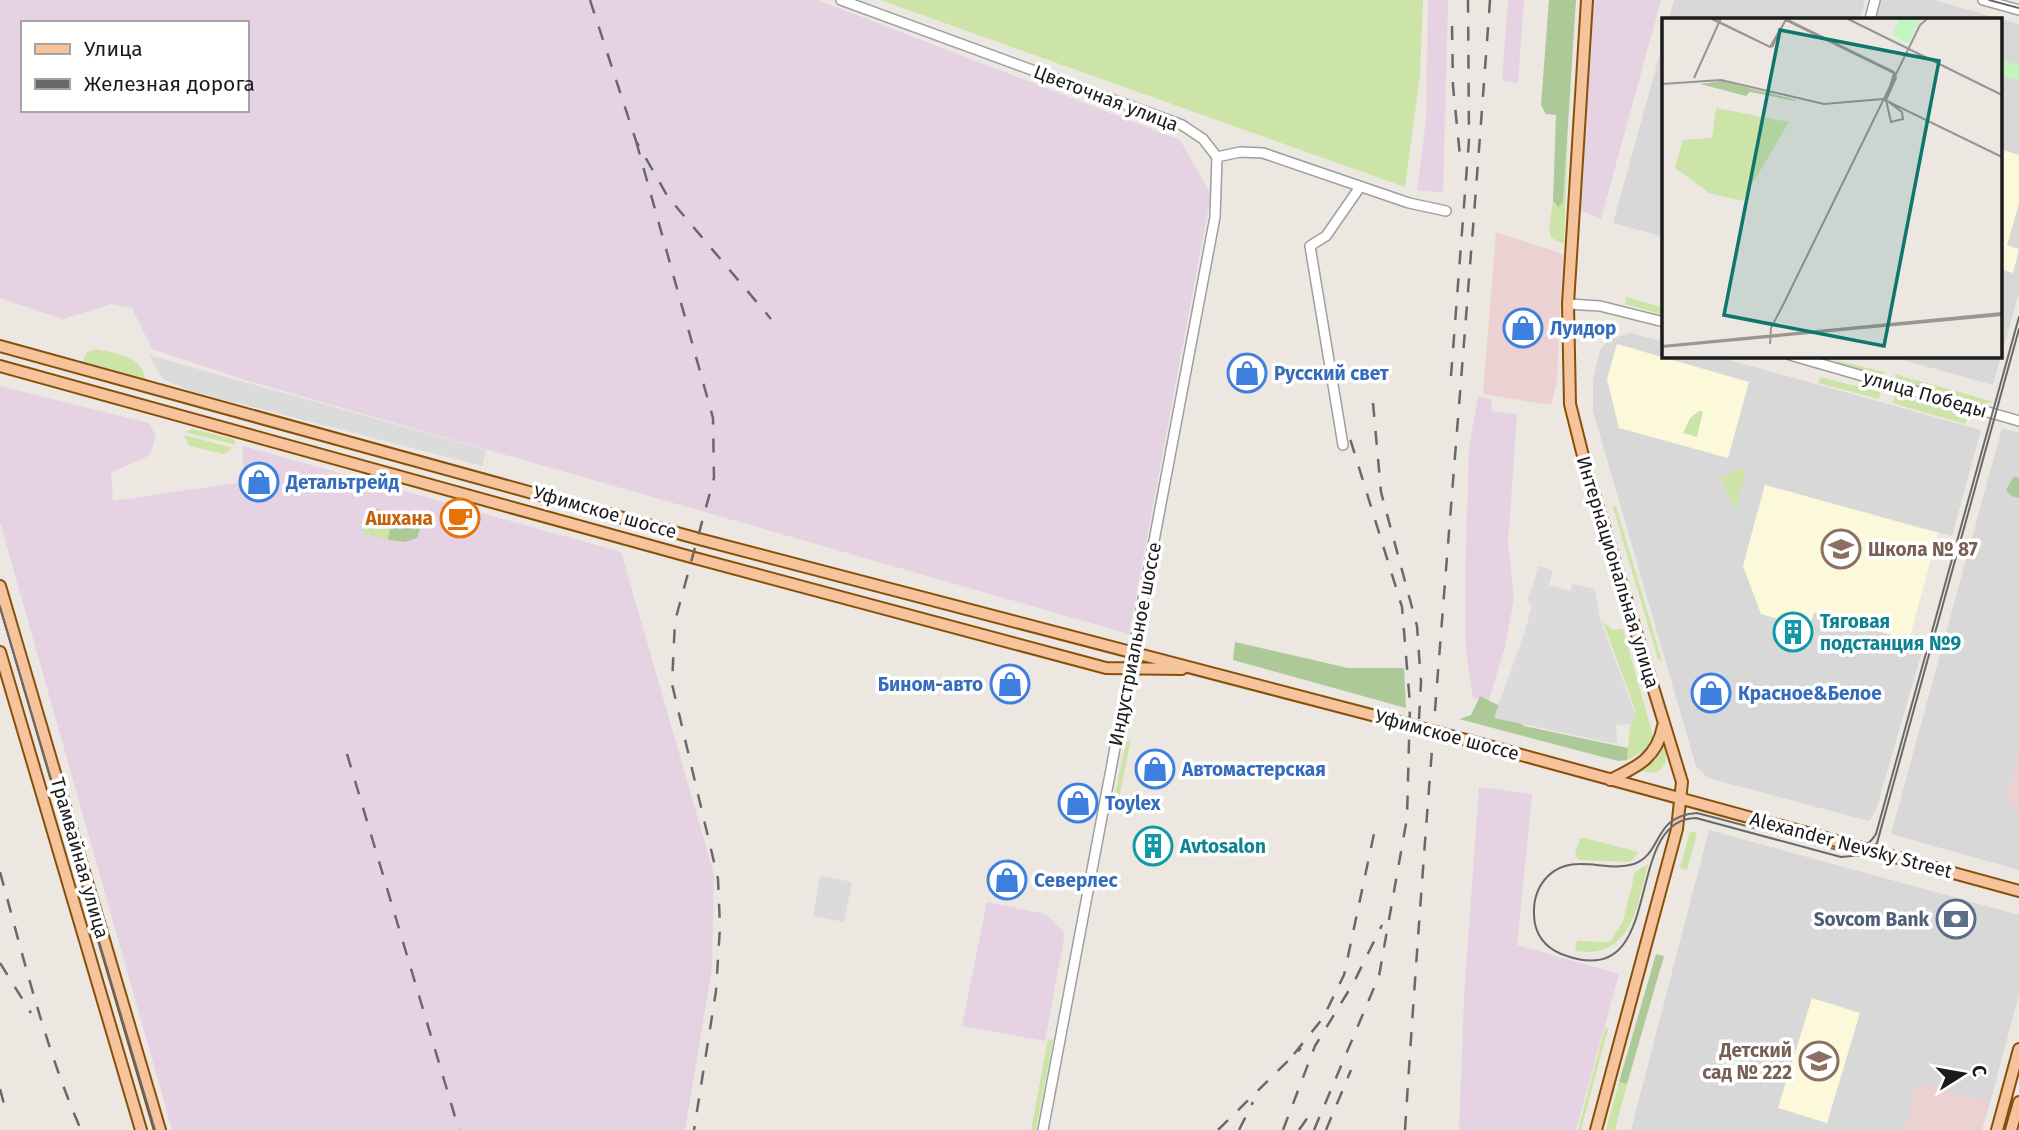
<svg xmlns="http://www.w3.org/2000/svg" width="2019" height="1130" viewBox="0 0 2019 1130" font-family="'Fira Sans',sans-serif">
  <rect width="100%" height="100%" fill="#ece7e1"/>
  <path fill="#d9d8d8" d="M1674,0H1865L1860,19H1669Z
    M1880,0H1934L2019,24V293L1993,385L1885,355H2000V19H1875Z
    M1664,39V237L1613,223Z
    M1631,333L1664,342V355H1711L1981,430L1952,536L1765,485L1743,566L1810,627L1814,612L1924,645L1876,810L1869,821L1708,778L1696,766L1593,411V380L1600,350L1609,339Z
    M2002,428L2019,433V750L2005,802L2019,806V870L1891,834Z
    M1709,830L2019,915V994L1990,1103L1917,1083L1904,1130H1631Z"/>
  <path fill="#ecd1d3" d="M1496,232L1563,254L1557,381L1551,405L1483,394Z
    M2019,750V806L2005,802Z
    M1917,1083L1990,1103L1982,1130H1904Z"/>
  <path fill="#e5d3e4" fill-rule="evenodd" d="M0,0H818L1180,140L1211,194L1129,634L245,380L152,349L132,308L111,304L63,319L0,298ZM23,23H247V110H23Z
    M1428,0H1448L1443,193L1417,190L1426,121Z
    M1508,0H1524L1518,83L1502,81Z
    M1593,0H1661L1601,219L1580,210Z
    M0,386L149,423L156,436L150,455L111,473L113,501L243,482V446L621,552L714,874L712,968L685,1130H172L0,522Z
    M1478,397L1492,399L1491,411L1517,414L1508,543L1514,598L1505,647L1489,700L1473,698L1466,651L1465,584L1469,447Z
    M1479,787L1532,794L1517,945L1619,974L1576,1130H1459L1464,997Z
    M987,902L1045,914L1065,933L1045,1041L962,1026Z"/>
  <path fill="#fcf8da" d="M2000,149L2019,155V204L2007,245L2019,249L2013,273L2000,269Z
    M1617,344L1749,382L1728,458L1619,428L1607,379Z
    M1765,485L1938,533L1909,640L1814,612L1809,628L1761,614L1743,566Z
    M1812,998L1860,1013L1827,1123L1778,1108Z"/>
  <path fill="#cde4a9" d="M880,0H1423L1420,75L1405,187Z
    M1568,132L1564,244L1551,238L1549,229L1553,201L1555,205L1563,202Z
    M1627,297L1664,308V315L1625,304Z
    M95,349C115,353 142,355 145,379L83,362L86,353Z
    M1815,355L1884,372L1883,378L1839,366L1837,361Z
    M1894,374L1991,401L1984,405L1898,382Z
    M1820,377L1880,392L1879,399L1818,383Z
    M1895,395L1953,411L1955,416L1967,419L1965,424L1892,403Z
    M1699,411H1703L1697,437L1683,433L1690,418Z
    M192,429L234,439L236,445L185,432Z
    M184,435L233,448L224,454L189,446Z
    M1746,467L1736,511L1720,477Z
    M1616,506L1662,661L1658,659L1613,507Z
    M365,522L390,529L388,540L362,533Z
    M1603,622L1613,630L1623,629L1654,739L1647,750L1627,760L1630,727L1636,712Z
    M1131,739L1116,813L1112,807L1126,742Z
    M1664,745C1667,758 1668,765 1656,773L1641,771L1655,759Z
    M1690,831L1697,833L1687,870L1680,868Z
    M1580,838H1584L1639,852L1630,862L1579,860L1575,855Z
    M1648,864C1637,906 1632,960 1575,951L1577,941L1610,942L1623,921L1635,872Z
    M1605,1028L1608,1029L1581,1130H1578Z
    M1048,1039L1053,1040L1036,1130H1031Z
    M1619,1082L1627,1084L1615,1130H1606Z"/>
  <path fill="#adc998" d="M1549,0H1576L1563,202L1558,207L1553,201L1556,115L1546,114L1541,105Z
    M2014,476L2019,478V498L2011,496L2006,490Z
    M369,507L423,520L417,538L405,542L388,540L390,529L365,522Z
    M1235,642L1348,668H1404L1406,708L1233,660Z
    M1480,696L1506,709L1524,726L1628,748L1627,760L1618,761L1459,719L1471,715Z
    M1656,954L1664,956L1627,1084L1619,1082Z"/>
  <path fill="#c2f5bf" d="M2000,60L2019,65V80L2000,75Z
    M1728,1057L1746,1062L1743,1075L1724,1070Z"/>
  <path fill="#dbdbdb" d="M149,355L486,450L482,466L191,391L163,379Z
    M1539,566L1553,570L1549,585L1570,591L1573,584L1595,589L1600,619L1635,713L1632,724L1616,725L1617,744L1494,718L1525,631L1532,604L1527,602Z
    M820,876L852,882L844,922L813,916Z"/>
  <g fill="none" stroke-linecap="round" stroke-linejoin="round">
    <defs>
      <path id="minor" d="M841,0L1182,125L1203,139L1217,157
        M1983,0L2019,10
        M1870,19L1875,0
        M1217,157L1240,152L1263,153L1409,203L1446,211
        M1568,304L1600,306L1664,322
        M1790,355L2019,421
        M1343,445L1310,246L1326,236L1360,187
        M1043,1130L1215,217L1217,157"/>
      <path id="major" d="M1587,0L1568,304L1570,404L1586,468L1682,782L1677,829L1596,1130
        M0,346L699,539L1387,719
        M0,366L691,557L1106,668L1182,669
        M0,586L160,1130
        M0,652L141,1130
        M1496,748L2019,891
        M1610,780C1637,767 1657,758 1663,726
        M1997,1130L2019,1049
        M2011,1130L2019,1102"/>
    </defs>
    <use href="#minor" stroke="#9f9f9f" stroke-width="12"/>
    <use href="#major" stroke="#894f0a" stroke-width="14"/>
    <use href="#minor" stroke="#fff" stroke-width="9"/>
    <use href="#major" stroke="#f5c49d" stroke-width="10"/>
    <path stroke="#696969" stroke-width="2" d="M1989,0L2019,8
      M2019,317L1876,834C1866,850 1855,851 1838,850L1697,813C1652,816 1663,854 1634,864C1606,873 1572,852 1548,876C1535,889 1532,906 1535,924C1539,942 1551,951 1567,956C1668,991 1621,819 1696,818L1841,857L1864,855L1877,843L2019,329
      M0,607L155,1130"/>
    <path stroke="#696969" stroke-width="2.5" stroke-dasharray="14 14" stroke-linecap="butt" d="M590,0L636,141L668,197L771,319
      M1452,26L1453,86L1460,156
      M636,141L713,418L714,478L675,621L672,684L718,879L720,927L716,991L694,1130
      M1451,376L1469,140L1468,0
      M1373,403L1381,492L1417,626L1421,682L1419,719
      M347,754L459,1130
      M0,872C24,960 45,1047 81,1130
      M0,963L31,1013
      M1294,1054L1323,1018L1344,975L1375,829
      M0,1089L4,1104
      M1218,1130L1301,1048
      M1239,1130L1253,1102
      M1283,1130L1315,1046L1354,982L1382,925
      M1299,1130L1315,1107
      M1314,1130L1379,976L1407,818L1410,704L1402,607L1348,432
      M1326,1130L1351,1070
      M1405,1130C1429,753 1463,377 1490,0"/>
    <defs>
      <path id="major-bridge" d="M1387,719L1496,748"/>
    </defs>
    <use href="#major-bridge" stroke="#894f0a" stroke-width="14" stroke-linecap="butt"/>
    <use href="#major-bridge" stroke="#f5c49d" stroke-width="10"/>
  </g>
  <defs>
    <symbol id="shop-ring" viewBox="-11 -11 22 22"><circle r="9.5" fill="#fff" stroke="#3f7fe0" stroke-width="1.5"/><path d="M-5-2.5h2.3a2.7 3.5 0 0 1 5.4 0H5L5.5 6h-11ZM-1.5-2.5h3a1.5 2.3 0 0 0-3 0Z" fill="#3f7fe0"/></symbol>
    <symbol id="cafe-ring" viewBox="-11 -11 22 22"><circle r="9.5" fill="#fff" stroke="#e8710a" stroke-width="1.5"/><path d="M-5.5-4.5H6V0H3Q3 3.5 0 3.5H-2.5Q-5.5 3.5-5.5 0ZM3-3.2v2h1.7v-2ZM-6 4.5H4V6H-6Z" fill="#e8710a"/></symbol>
    <symbol id="school-ring" viewBox="-11 -11 22 22"><circle r="9.5" fill="#fff" stroke="#8d6e63" stroke-width="1.5"/><path d="M0-5L7-2L0 1L-7-2ZM-4 1L0 2.5L4 1V4Q0 6-4 4Z" fill="#8d6e63"/></symbol>
    <symbol id="building-ring" viewBox="-11 -11 22 22"><circle r="9.5" fill="#fff" stroke="#0f9aa8" stroke-width="1.5"/><path d="M-4-6H4V6H1V3H-1V6H-4ZM-2.5-4.3h1.7v1.8h-1.7ZM.8-4.3h1.7v1.8H.8ZM-2.5-1h1.7V.8h-1.7ZM.8-1h1.7V.8H.8Z" fill="#0f9aa8"/></symbol>
    <symbol id="bank-ring" viewBox="-11 -11 22 22"><circle r="9.5" fill="#fff" stroke="#5c6f8a" stroke-width="1.5"/><path d="M-6-4H6V4H-6ZM0-2.3a2.3 2.3 0 1 0 0 4.6a2.3 2.3 0 1 0 0-4.6Z" fill="#5c6f8a"/></symbol>
  </defs>
  <g fill-rule="evenodd">
    <use href="#shop-ring" x="1501" y="306" width="44" height="44"/>
    <use href="#shop-ring" x="1225" y="351" width="44" height="44"/>
    <use href="#shop-ring" x="237" y="460" width="44" height="44"/>
    <use href="#cafe-ring" x="438" y="496" width="44" height="44"/>
    <use href="#school-ring" x="1819" y="527" width="44" height="44"/>
    <use href="#building-ring" x="1771" y="610" width="44" height="44"/>
    <use href="#shop-ring" x="988" y="662" width="44" height="44"/>
    <use href="#shop-ring" x="1689" y="671" width="44" height="44"/>
    <use href="#shop-ring" x="1133" y="747" width="44" height="44"/>
    <use href="#shop-ring" x="1056" y="781" width="44" height="44"/>
    <use href="#building-ring" x="1131" y="824" width="44" height="44"/>
    <use href="#shop-ring" x="985" y="858" width="44" height="44"/>
    <use href="#bank-ring" x="1934" y="897" width="44" height="44"/>
    <use href="#school-ring" x="1797" y="1039" width="44" height="44"/>
  </g>
  <g text-anchor="middle" dominant-baseline="central" stroke-width="7" stroke-linejoin="round" paint-order="stroke">
    <g font-size="19" fill="#1b1b1b" stroke="#fff">
      <text transform="translate(1106 98) rotate(21)">Цветочная улица</text>
      <text transform="translate(1925 394) rotate(16)">улица Победы</text>
      <text transform="translate(605 512) rotate(16)">Уфимское шоссе</text>
      <text transform="translate(1618 572) rotate(73)">Интернациональная улица</text>
      <text transform="translate(1135 644) rotate(-79)">Индустриальное шоссе</text>
      <text transform="translate(1447 735) rotate(15)">Уфимское шоссе</text>
      <text transform="translate(1851 845) rotate(15)">Alexander Nevsky Street</text>
      <text transform="translate(80 858) rotate(74)">Трамвайная улица</text>
    </g>
    <g font-size="19" font-weight="bold" fill="#366cbe" stroke="#fff" text-anchor="start">
      <text x="1550" y="328">Луидор</text>
      <text x="1274" y="373">Русский свет</text>
      <text x="286" y="482">Детальтрейд</text>
      <text x="983" y="684" text-anchor="end">Бином-авто</text>
      <text x="1738" y="693">Красное&amp;Белое</text>
      <text x="1182" y="769">Автомастерская</text>
      <text x="1105" y="803">Toylex</text>
      <text x="1034" y="880">Северлес</text>
    </g>
    <g font-size="19" font-weight="bold" fill="#c56008" stroke="#fff" text-anchor="end">
      <text x="433" y="518">Ашхана</text>
    </g>
    <g font-size="19" font-weight="bold" fill="#785e54" stroke="#fff" text-anchor="start">
      <text x="1868" y="549">Школа № 87</text>
      <text x="1792" y="1050" text-anchor="end">Детский<tspan x="1792" dy="22">сад № 222</tspan></text>
    </g>
    <g font-size="19" font-weight="bold" fill="#0d838f" stroke="#fff" text-anchor="start">
      <text x="1820" y="621">Тяговая<tspan x="1820" dy="22">подстанция №9</tspan></text>
      <text x="1180" y="846">Avtosalon</text>
    </g>
    <g font-size="19" font-weight="bold" fill="#4e5e75" stroke="#fff" text-anchor="end">
      <text x="1929" y="919">Sovcom Bank</text>
    </g>
  </g>
  <g transform="translate(1662 18)">
    <rect width="340" height="340" fill="#ece7e1"/>
    <path d="M54,90L127,104L80,183L47,175L13,150L21,122L50,120Z" fill="#cde4a9"/>
    <path d="M60,63L134,82V83L88,74L84,78L38,66Z" fill="#adc998"/>
    <path d="M238,0H259L246,26L230,17Z" fill="#c2f5bf"/>
    <path fill="none" stroke="#989592" stroke-width="2" d="M48,0L108,29L111,28V27L123,3H126L232,55L224,82L229,104L241,101L240,94L224,82L234,60L232,54L126,2L123,3L108,29L49,0M184,0L340,77M32,60L59,0M0,66L59,62L162,86L221,81L340,139M108,326L109,310L122,285L258,7L266,0M0,328L340,295M0,329L340,297"/>
    <path fill="#0f766e" fill-opacity="0.15" stroke="#0f766e" stroke-width="3.5" d="M118,12L277,43L222,328L62,297Z"/>
    <rect width="340" height="340" fill="none" stroke="#1b1b1b" stroke-width="3.5"/>
  </g>
  <rect x="21" y="21" width="228" height="91" fill="#ffffff" stroke="#a4a4a4" stroke-width="2"/>
  <rect x="35" y="44" width="35" height="10" fill="#f5c49d" stroke="#a4a4a4" stroke-width="2"/>
  <text x="84" y="56" font-size="21" fill="#1b1b1b">Улица</text>
  <rect x="35" y="79" width="35" height="10" fill="#696969" stroke="#a4a4a4" stroke-width="2"/>
  <text x="84" y="91" font-size="21" fill="#1b1b1b">Железная дорога</text>
  <g transform="translate(1963 1074) rotate(79)" stroke="#ffffff" stroke-width="5" paint-order="stroke">
  <path d="M0-5L12 26L0 18L-12 26Z" fill="#1b1b1b"/>
  <text y="-10" font-size="19" font-weight="bold" text-anchor="middle" fill="#1b1b1b">С</text>
  </g>
</svg>
